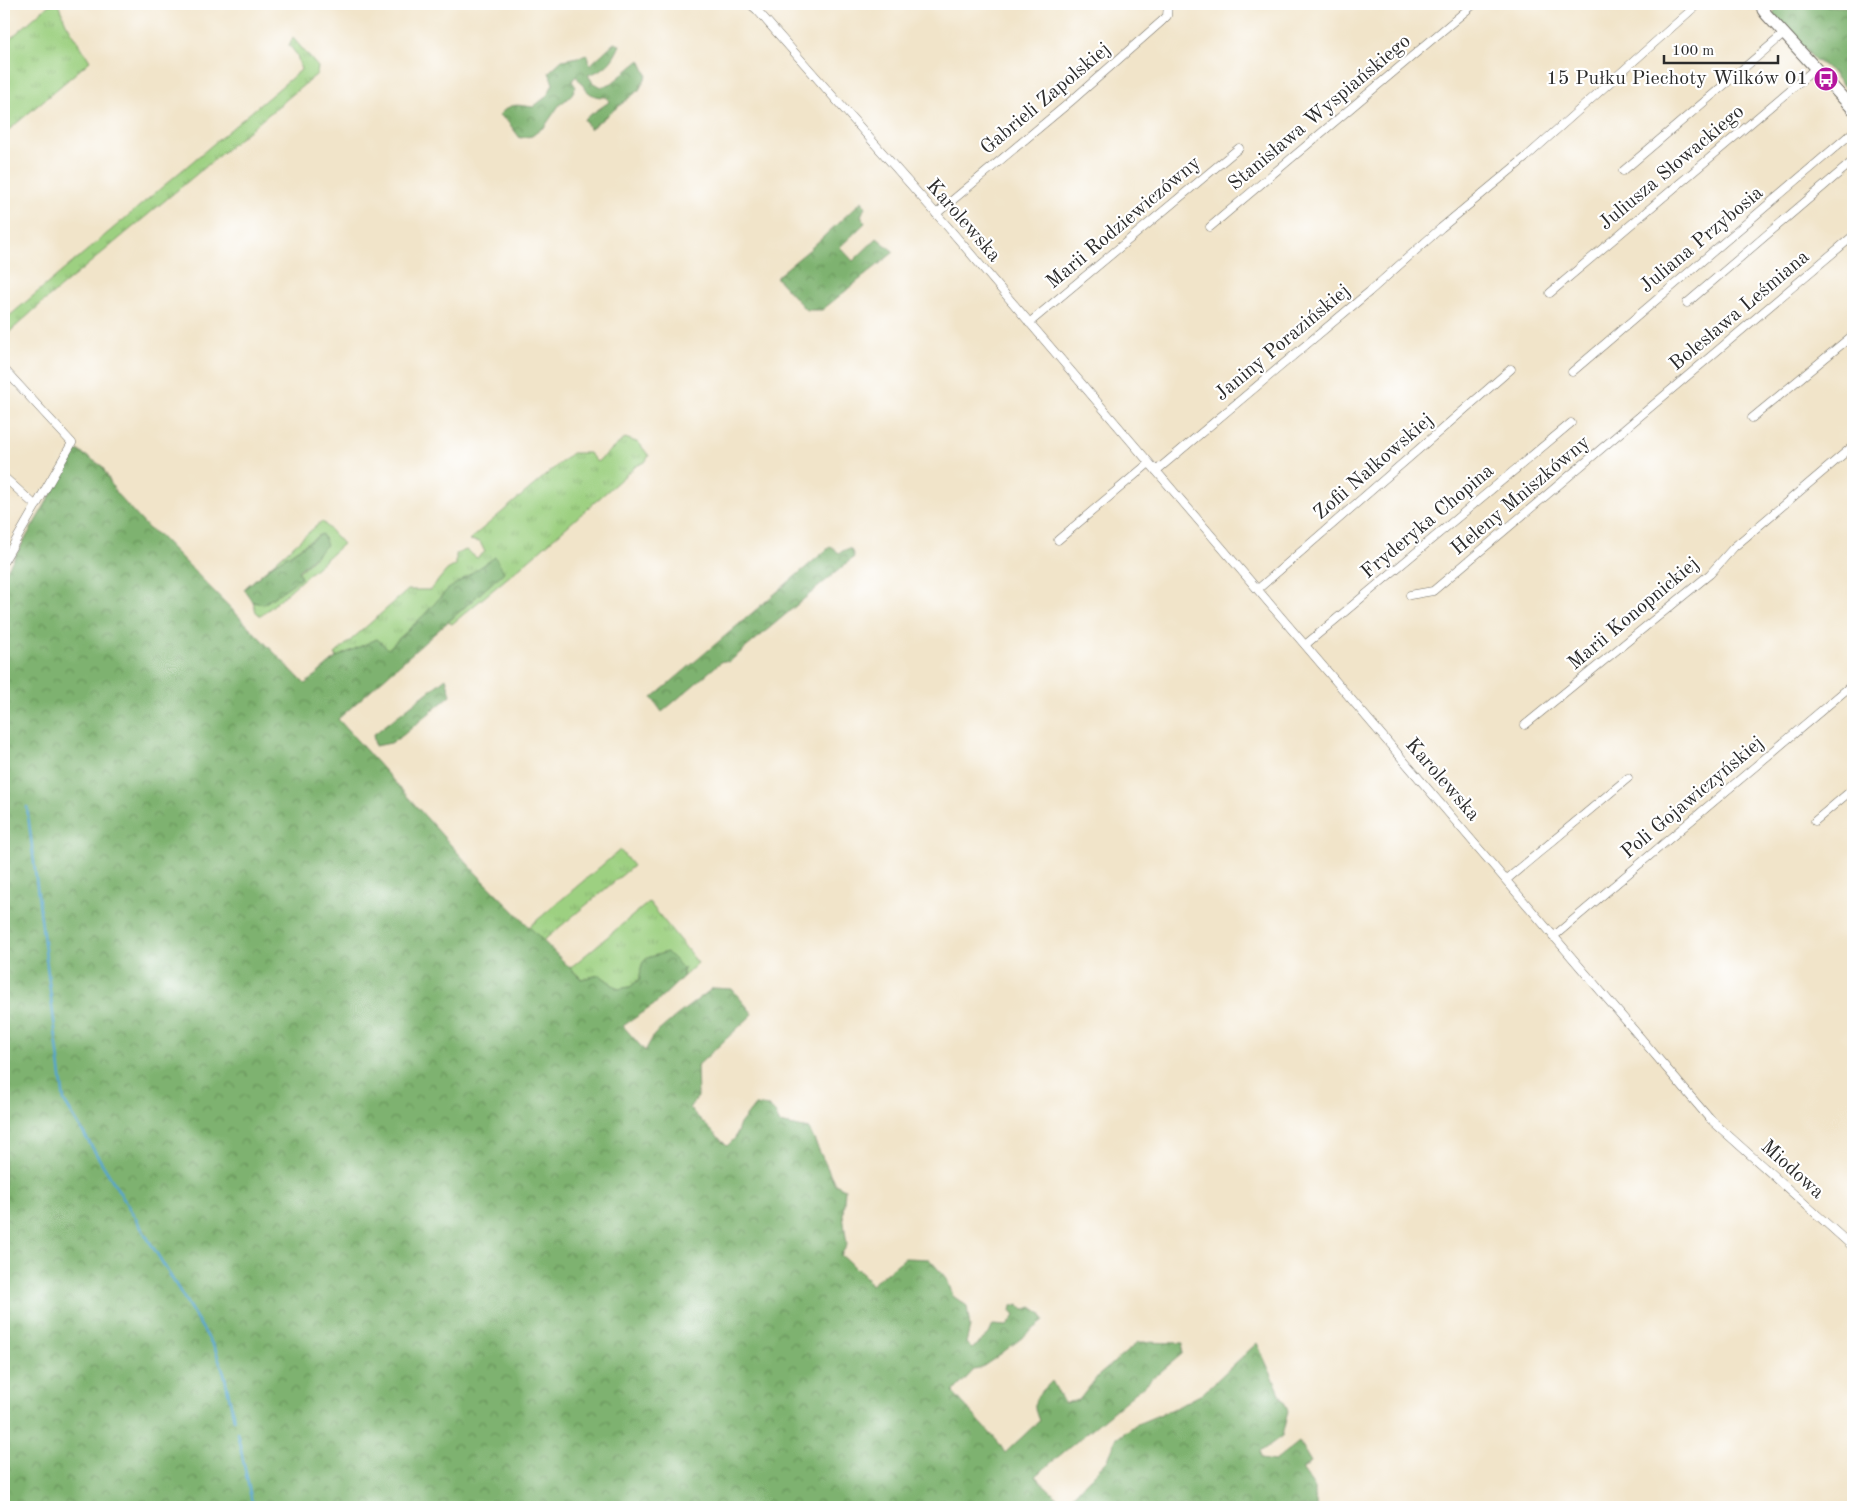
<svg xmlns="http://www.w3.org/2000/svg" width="1857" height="1511" viewBox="0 0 1857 1511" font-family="'Old Standard TT',serif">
  <defs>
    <pattern id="grass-tufts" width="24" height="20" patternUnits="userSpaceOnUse" patternTransform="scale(1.25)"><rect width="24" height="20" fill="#9dd081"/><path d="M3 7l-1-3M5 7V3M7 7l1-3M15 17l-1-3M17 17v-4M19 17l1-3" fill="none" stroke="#87b370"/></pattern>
    <pattern id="forest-crowns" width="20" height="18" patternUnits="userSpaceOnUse" patternTransform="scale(1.25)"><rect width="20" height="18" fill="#7eb26f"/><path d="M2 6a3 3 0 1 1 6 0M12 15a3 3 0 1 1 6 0" fill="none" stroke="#67915b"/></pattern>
  </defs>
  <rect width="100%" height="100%" fill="#fff"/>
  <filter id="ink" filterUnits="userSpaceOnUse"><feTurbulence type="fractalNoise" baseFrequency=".02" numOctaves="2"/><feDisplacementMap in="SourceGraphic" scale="10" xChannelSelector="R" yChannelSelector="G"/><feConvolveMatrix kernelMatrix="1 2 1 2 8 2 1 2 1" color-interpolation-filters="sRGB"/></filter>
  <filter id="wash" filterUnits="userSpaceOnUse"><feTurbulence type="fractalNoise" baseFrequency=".0096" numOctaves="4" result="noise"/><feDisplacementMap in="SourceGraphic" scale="20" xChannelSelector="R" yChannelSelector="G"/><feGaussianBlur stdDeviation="1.12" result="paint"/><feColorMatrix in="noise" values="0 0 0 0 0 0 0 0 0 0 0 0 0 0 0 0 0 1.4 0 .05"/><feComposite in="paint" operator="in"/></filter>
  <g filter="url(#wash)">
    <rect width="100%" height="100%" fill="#f1e4c9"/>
    <path fill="url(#grass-tufts)" stroke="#647e56" d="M50,4H58L66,23L90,61L4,134V44Z
      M293,38L318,67L317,74L43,302L4,337V314L8,317L301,70L297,55L289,45Z
      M625,438L639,443L649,456L645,462L636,466L530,559L452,624L448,622L504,572L447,590L424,615L388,649L377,639L337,657L335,654L408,590H430L447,570L456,565V554L466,550L477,558L485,552L480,542L469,540L572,453H589L597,462Z
      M322,521L343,544L261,616L256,612L253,602L264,604L318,554L321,534L273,565L244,589Z
      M620,850L633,866L543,941L529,927Z
      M649,902L698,963L683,977V968L667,952C646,959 641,955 640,979L630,987L618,989L600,975L582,979L570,968Z"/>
    <path fill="url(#forest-crowns)" stroke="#546e4d" d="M1781,4L1853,7V98L1830,70L1815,60L1773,16L1774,11L1779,8Z
      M614,43L620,45C612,63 606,69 588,75L593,83L602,87L612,83L640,60L647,75L639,90L590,129L584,119L609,102L607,97C588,98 586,89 576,76L572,81L576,87L570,97L560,104L545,126L532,136L520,138L508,122L499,115C512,102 516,105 533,107L547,96L553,84L549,72L562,60L588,55L590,65Z
      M862,201L865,207L861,216L865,223L840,247L853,261L877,238L894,252L822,310H806L776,277L809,250Z
      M77,450L102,466L116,493L149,529L159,535L305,684L337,657L377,639L388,649L424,615L447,590L495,557L504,572L338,719L476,873L581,979L600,975L618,989L630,987L640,979C641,955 646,959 667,952L683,968V977L654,1005L623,1026L645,1051L654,1035L676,1016L713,988L732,989L753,1014L697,1066L698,1097L689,1108L727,1146L735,1138L740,1124L755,1105C771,1107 774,1106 779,1123L809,1129L835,1184L845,1189L843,1215L847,1245L841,1255L866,1277L871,1285L905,1258L929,1259L947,1279L953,1296L967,1306L970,1327L966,1343L972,1349L989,1334L993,1325L1007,1326L1015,1316L1011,1311L1012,1306L1018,1304L1024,1310L1032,1307L1041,1313L1044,1321L994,1359L979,1369L974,1370L953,1392L999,1443L1005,1453L1039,1421C1030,1398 1036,1398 1052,1381L1064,1403L1079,1400L1098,1376L1138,1342L1183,1343L1182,1354L1035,1476L1064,1504L1108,1460L1116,1439L1135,1425L1173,1409L1202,1394L1257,1343L1288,1411L1282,1436L1260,1452L1261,1459L1275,1461L1299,1442L1311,1462L1302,1470L1314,1487V1496L1318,1507H4V575Z
      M322,534L327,545L298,571L301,578L264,604L253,602L244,589L273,565Z
      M831,546L839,553L847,549H851L854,557L729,662L722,661L662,712L652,698Z
      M446,678L451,695L402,736L391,743L375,746L373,735Z"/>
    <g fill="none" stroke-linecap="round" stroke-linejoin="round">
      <path stroke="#54a5ce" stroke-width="2.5" d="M27,807L64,1101L215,1349L224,1373L234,1419
        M237,1432L253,1507"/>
    </g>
  </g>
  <g filter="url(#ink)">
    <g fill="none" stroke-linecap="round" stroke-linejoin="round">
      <defs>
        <path id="street" d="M750,4L757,10L947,226L1709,1118L1853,1247
          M1623,171L1785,33
          M936,214L1070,102L1162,21L1167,16L1168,4
          M1210,227L1474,4
          M1550,293L1816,68
          M1687,303L1853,161
          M1029,323L1239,148
          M4,369L72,443L4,561
          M1572,372L1853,132
          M1752,418L1853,335
          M1156,471L1369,292L1441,228L1525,158L1698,4
          M4,477L36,506
          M1058,540L1149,463
          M1258,589L1511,369
          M1410,595L1433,591L1853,236
          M1305,645L1571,423
          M1525,725L1710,574L1734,547L1853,446
          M1815,821L1853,789
          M1506,880L1628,778
          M1553,937L1853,684"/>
        <path id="secondary" d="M1762,4L1763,10L1766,14L1853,109"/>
      </defs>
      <use href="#street" stroke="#706c62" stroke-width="9"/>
      <use href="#secondary" stroke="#706c62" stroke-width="13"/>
      <use href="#street" stroke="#fff" stroke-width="8"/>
      <use href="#secondary" stroke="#fff" stroke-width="11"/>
    </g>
  </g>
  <defs>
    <symbol id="bus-disc" viewBox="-11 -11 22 22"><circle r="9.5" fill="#b5179e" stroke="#fff"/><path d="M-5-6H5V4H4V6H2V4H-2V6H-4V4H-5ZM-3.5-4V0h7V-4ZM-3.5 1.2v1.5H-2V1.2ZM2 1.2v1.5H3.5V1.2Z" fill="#fff"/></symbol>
  </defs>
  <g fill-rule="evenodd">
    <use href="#bus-disc" x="1812" y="65" width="28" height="28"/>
  </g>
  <g text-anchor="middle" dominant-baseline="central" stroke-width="4.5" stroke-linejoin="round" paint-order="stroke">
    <g font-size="20" fill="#2b2b2b" stroke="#fff" text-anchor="end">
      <text x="1808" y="79">15 Pułku Piechoty Wilków 01</text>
    </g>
    <g font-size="20" fill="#2b2b2b" stroke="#fff">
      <text transform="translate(1046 99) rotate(-40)">Gabrieli Zapolskiej</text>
      <text transform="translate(1320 113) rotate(-40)">Stanisława Wyspiańskiego</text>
      <text transform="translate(1672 168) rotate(-40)">Juliusza Słowackiego</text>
      <text transform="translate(963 221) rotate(49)">Karolewska</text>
      <text transform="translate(1124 223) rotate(-40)">Marii Rodziewiczówny</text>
      <text transform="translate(1702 240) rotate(-40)">Juliana Przybosia</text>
      <text transform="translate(1740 311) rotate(-40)">Bolesława Leśmiana</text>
      <text transform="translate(1283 343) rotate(-40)">Janiny Porazińskiej</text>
      <text transform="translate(1374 467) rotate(-41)">Zofii Nałkowskiej</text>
      <text transform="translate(1521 496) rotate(-40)">Heleny Mniszkówny</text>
      <text transform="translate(1428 522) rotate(-40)">Fryderyka Chopina</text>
      <text transform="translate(1634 614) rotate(-40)">Marii Konopnickiej</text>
      <text transform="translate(1442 780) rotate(49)">Karolewska</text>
      <text transform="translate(1693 798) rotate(-40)">Poli Gojawiczyńskiej</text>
      <text transform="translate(1792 1170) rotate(42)">Miodowa</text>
    </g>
  </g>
  <rect width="1857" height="1511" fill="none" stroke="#fff" stroke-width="20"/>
  <path d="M1664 55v8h114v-8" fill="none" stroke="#2b2b2b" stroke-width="2.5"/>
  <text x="1672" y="55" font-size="15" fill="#2b2b2b" stroke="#ffffff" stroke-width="4" paint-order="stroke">100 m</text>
</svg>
